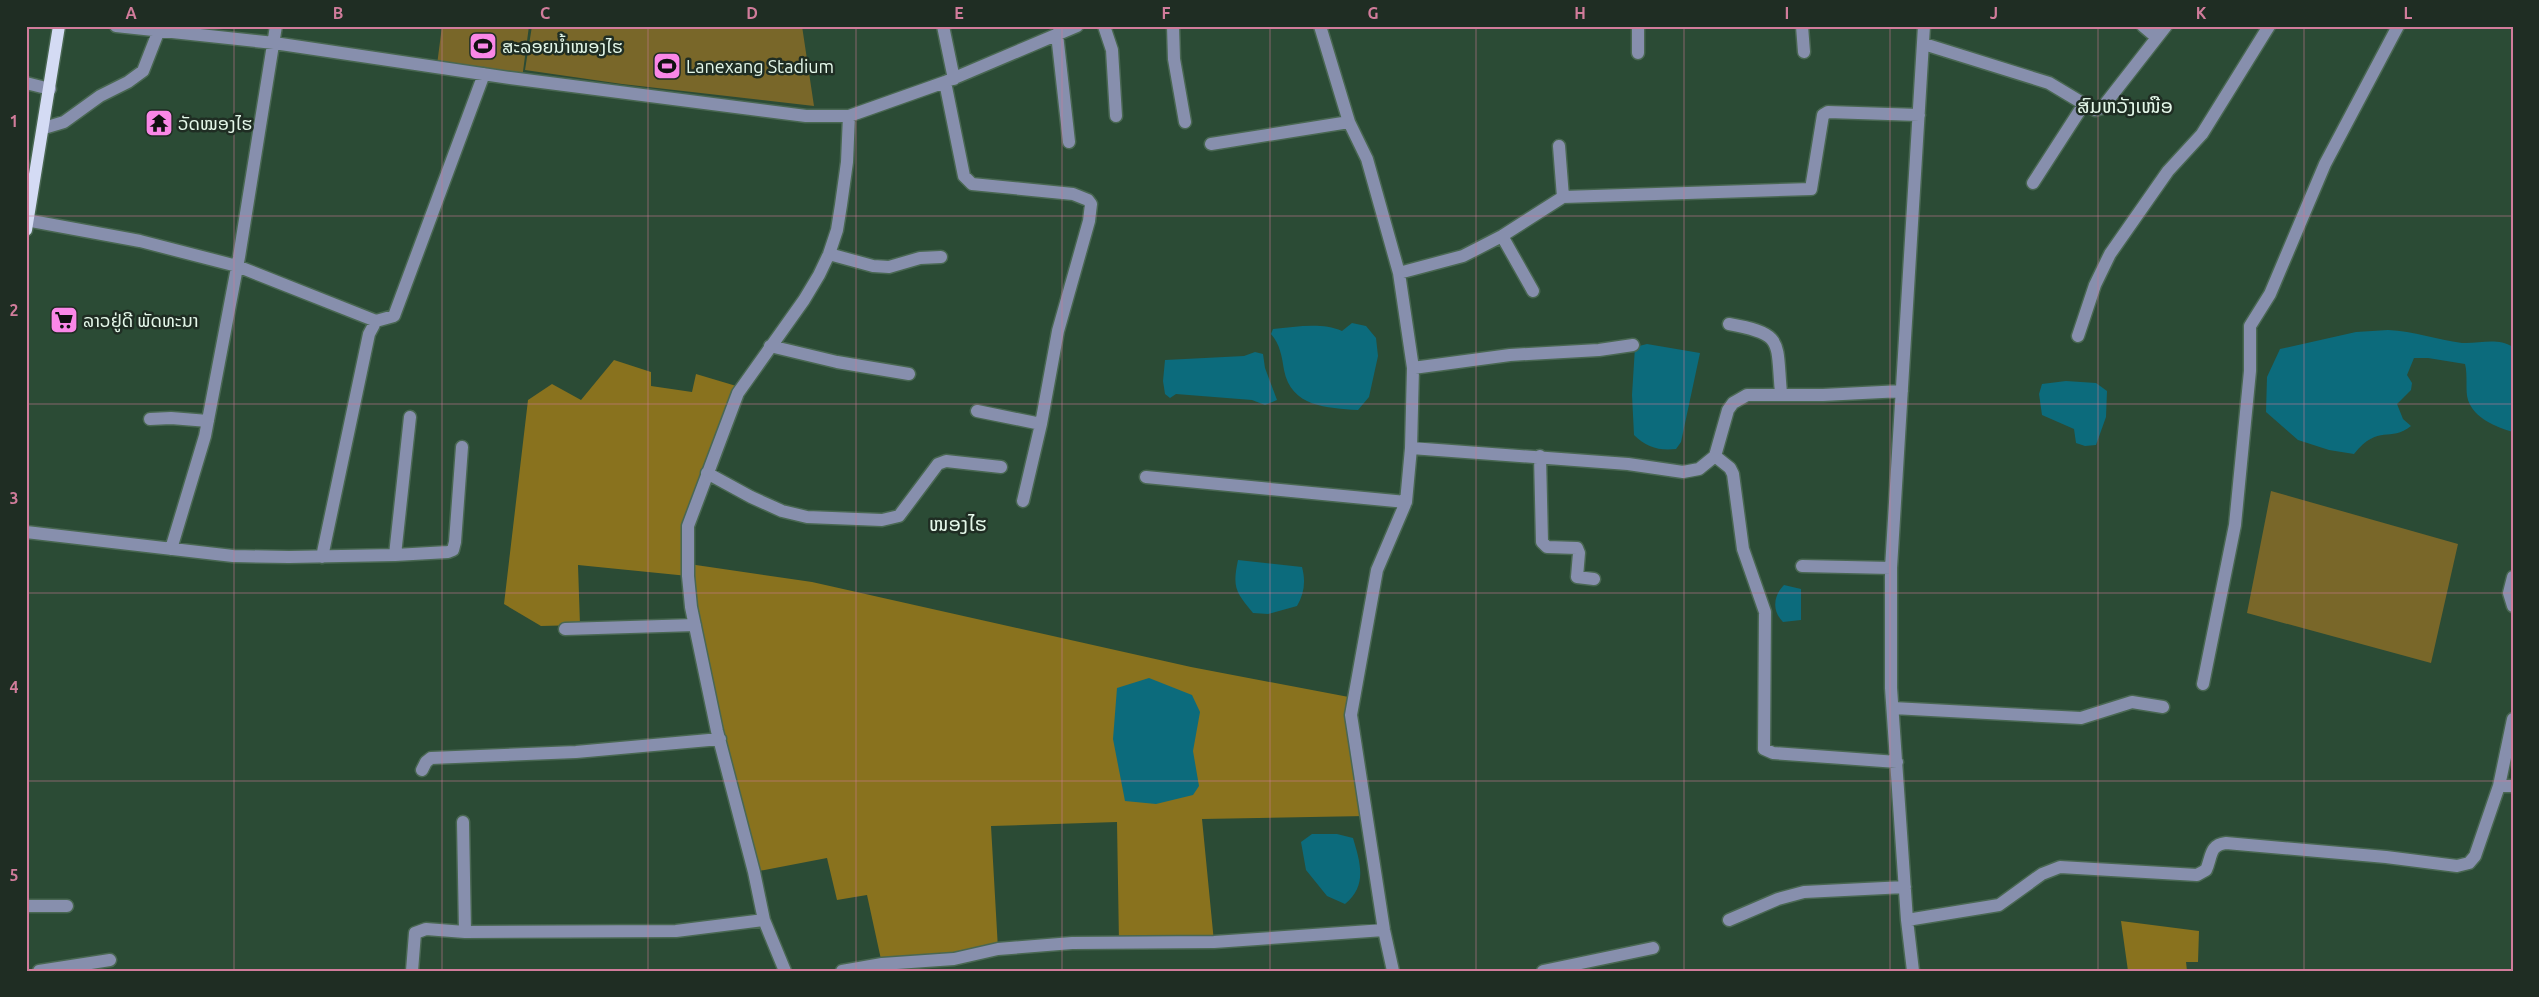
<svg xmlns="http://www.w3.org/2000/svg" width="2539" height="997" viewBox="0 0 2539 997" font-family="Ubuntu,'Noto Sans Lao',sans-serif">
  <rect width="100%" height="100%" fill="#2b4b35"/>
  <path fill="#796729" d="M442,26H529L522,79L437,65Z
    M532,26H802L814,106L622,84L525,70Z
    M2271,491L2458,544L2431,663L2247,613Z"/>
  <path fill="#89721e" d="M614,360L651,372V386L692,392L696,374L743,388L691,531L689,564L812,582L1191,667L1354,698L1366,816L1202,819L1214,942L1119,944L1117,822L991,826L998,949L882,964L867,895L837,900L827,858L754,872L688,576L578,565L580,625L541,626L504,604L528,400L552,384L581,400Z
    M2121,921L2199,931L2198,962H2186L2187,971H2128Z"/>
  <path fill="#0c6b7c" d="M1352,323L1366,326L1376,338L1378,356L1369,397L1358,410C1327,408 1291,407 1284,370C1282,357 1280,344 1271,334L1273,329C1296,327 1321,322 1342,331Z
    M2388,330C2414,331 2437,340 2462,343C2480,344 2496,337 2513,347V432C2496,427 2474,418 2468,400C2465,391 2468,375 2465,364L2428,358H2414L2407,375L2412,383L2411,390L2397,404L2403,419L2411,426C2390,443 2379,423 2354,454L2329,450L2298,440L2266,412L2267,377L2280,349L2356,332Z
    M1647,344L1700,353L1681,442L1676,449C1659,451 1646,447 1634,435L1632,395L1635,347Z
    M1255,352L1263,354L1265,368L1277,400L1265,405L1252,400L1176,394L1170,398L1165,394L1163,381L1165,360L1244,356Z
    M2066,381L2096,383L2107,391L2106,417L2096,445L2085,446L2076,443L2074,429L2042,415L2039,394L2042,384Z
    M1238,560L1302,567C1306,582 1304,594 1297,606L1268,614L1253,613C1236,592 1232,588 1238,560Z
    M1784,585L1801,589V620L1783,622C1772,611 1773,596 1784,585Z
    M1149,678L1192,695L1200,712L1193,751L1199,786L1193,795L1156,804L1125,801L1113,739L1117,688Z
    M1312,834H1337L1353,838C1360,862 1368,885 1345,904L1327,896L1306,870L1301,842Z"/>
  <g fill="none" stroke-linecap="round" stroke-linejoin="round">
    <defs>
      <path id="minor" d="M116,26L274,43L510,78L806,116H849L945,82L1077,26
        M943,26L954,79
        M1104,26L1112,50L1116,116
        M1173,26L1174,59L1185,122
        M1320,26L1349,122L1367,159L1399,273L1413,368L1411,448L1406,502L1377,570L1351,715L1384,930L1393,971
        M1638,26V53
        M1802,26L1804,52
        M2143,26L2156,37
        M1057,34L1069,142
        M1924,44L2049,83L2084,104
        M945,82L964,176L972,184L1073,194L1088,200L1091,204L1089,221L1058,331L1041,424L1023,501
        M26,83L50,89
        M44,128L64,122L100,96L128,82L143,71L159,30
        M1211,144L1349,122
        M1559,146L1563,197
        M2033,183L2084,104L2095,110L2102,108L2166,26
        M26,220L140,241L237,266L376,321
        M1502,236L1533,291
        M829,254L873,266L889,267L920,258L941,257
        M1399,273L1463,256L1502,236L1563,197L1811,189L1823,115L1828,112L1919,115
        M1729,324C1785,334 1776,341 1781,393
        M2078,336L2095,285L2110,254L2168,171L2202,134L2269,26
        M770,346L837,362L909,374
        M1413,368L1510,355L1599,350L1633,345
        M977,411L1041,424
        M150,419L171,418L208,421
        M1411,448L1628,464L1683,472L1699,469L1715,456L1728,410L1733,403L1747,395H1823L1902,391
        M1540,456L1542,542L1547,547L1577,548L1579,553L1577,577L1594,579
        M1715,456L1730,468L1733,474L1743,549L1765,612L1764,749L1773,753L1897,762
        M707,473L751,497L782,511L807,517L882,520L899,516L938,464L946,461L1001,467
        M1146,477L1406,502
        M26,532L233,556L289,557L395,555L410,417
        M171,549L205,436L239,257L276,26
        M395,555L448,552L453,550L455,542L462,447
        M322,557L369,334L376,321L394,316L484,74
        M1802,566L1891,568
        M2513,577L2509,593L2513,606
        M565,629L695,625
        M2203,684L2235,525L2250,371V326L2270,294L2325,164L2398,26
        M1893,708L2081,718L2132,702L2163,707
        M422,770L426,762L431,758L576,752L720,739
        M2499,786H2513
        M463,822L465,932
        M26,906H67
        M1729,920L1778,899L1804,892L1905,887
        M1907,920L1999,905L2042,874L2060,867L2197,875L2206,870C2212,857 2209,845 2226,843L2386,857L2457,866L2469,863L2475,856L2499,786L2513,719
        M39,971L110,960
        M412,971L415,933L426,929L465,932L676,931L764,920
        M785,971L764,920L754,872L717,731L691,607L688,576V526L738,393L804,300L819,275L829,254L837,230L841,205L847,162L849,116
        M842,971L882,964L954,959L998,949L1072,943L1214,942L1384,930
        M1543,971L1653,948
        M1913,971L1907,920L1891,688V568L1924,26"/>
      <path id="major" d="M26,230L59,26"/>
    </defs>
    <use href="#minor" stroke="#496752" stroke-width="15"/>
    <use href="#major" stroke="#496752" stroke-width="15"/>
    <use href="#minor" stroke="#878fad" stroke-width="12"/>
    <use href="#major" stroke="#d4dbf4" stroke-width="12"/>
  </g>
  <path fill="none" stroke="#d17c9b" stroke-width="1" stroke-opacity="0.55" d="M234,26V971M442,26V971M648,26V971M856,26V971M1062,26V971M1270,26V971M1476,26V971M1684,26V971M1890,26V971M2098,26V971M2304,26V971M26,216H2513M26,404H2513M26,593H2513M26,781H2513"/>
  <defs>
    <symbol id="stadium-square" viewBox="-11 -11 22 22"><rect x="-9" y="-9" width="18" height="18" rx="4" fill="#fa87e7" stroke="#1f2d23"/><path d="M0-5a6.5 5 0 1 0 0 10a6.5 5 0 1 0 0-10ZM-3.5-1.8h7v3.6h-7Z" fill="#111"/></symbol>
    <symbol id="temple-square" viewBox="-11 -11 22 22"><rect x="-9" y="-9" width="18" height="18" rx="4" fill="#fa87e7" stroke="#1f2d23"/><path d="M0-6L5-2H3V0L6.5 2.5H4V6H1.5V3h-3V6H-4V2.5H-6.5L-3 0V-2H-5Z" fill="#111"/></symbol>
    <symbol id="supermarket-square" viewBox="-11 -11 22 22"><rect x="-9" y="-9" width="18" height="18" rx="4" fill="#fa87e7" stroke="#1f2d23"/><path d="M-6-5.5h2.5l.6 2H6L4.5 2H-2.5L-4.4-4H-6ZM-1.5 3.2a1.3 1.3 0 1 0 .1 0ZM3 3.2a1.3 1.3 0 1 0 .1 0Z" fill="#111"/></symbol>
  </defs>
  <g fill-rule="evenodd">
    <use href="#stadium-square" x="467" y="30" width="32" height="32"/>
    <use href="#stadium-square" x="651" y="50" width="32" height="32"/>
    <use href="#temple-square" x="143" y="107" width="32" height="32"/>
    <use href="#supermarket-square" x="48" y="304" width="32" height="32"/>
  </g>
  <g text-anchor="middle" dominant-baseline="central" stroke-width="5" stroke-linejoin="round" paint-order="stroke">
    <g font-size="18" fill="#e4f7e9" stroke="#1f2d23" text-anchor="start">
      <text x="502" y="46">ສະລອຍນ້ຳໝອງໄຮ</text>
      <text x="686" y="66">Lanexang Stadium</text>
      <text x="178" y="123">ວັດໝອງໄຮ</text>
      <text x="83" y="320">ລາວຢູ່ດີ ພັດທະນາ</text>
    </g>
    <g font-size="20" fill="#e4f7e9" stroke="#1f2d23">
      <text x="2125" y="105">ສົມຫວັງເໜືອ</text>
      <text x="958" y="523">ໜອງໄຮ</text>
    </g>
  </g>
  <rect width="2539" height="997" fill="none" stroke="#1f2d23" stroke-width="55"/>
  <rect x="28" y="28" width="2484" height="942" fill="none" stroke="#d17c9b" stroke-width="2"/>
  <g font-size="16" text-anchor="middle" font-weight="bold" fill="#d17c9b">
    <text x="131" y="19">A</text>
    <text x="338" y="19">B</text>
    <text x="545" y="19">C</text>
    <text x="752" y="19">D</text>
    <text x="959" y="19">E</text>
    <text x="1166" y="19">F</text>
    <text x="1373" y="19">G</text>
    <text x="1580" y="19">H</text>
    <text x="1787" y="19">I</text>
    <text x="1994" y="19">J</text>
    <text x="2201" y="19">K</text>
    <text x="2408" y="19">L</text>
    <text x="14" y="127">1</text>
    <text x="14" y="316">2</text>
    <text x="14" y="504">3</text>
    <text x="14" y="693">4</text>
    <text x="14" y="881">5</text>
  </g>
</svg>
